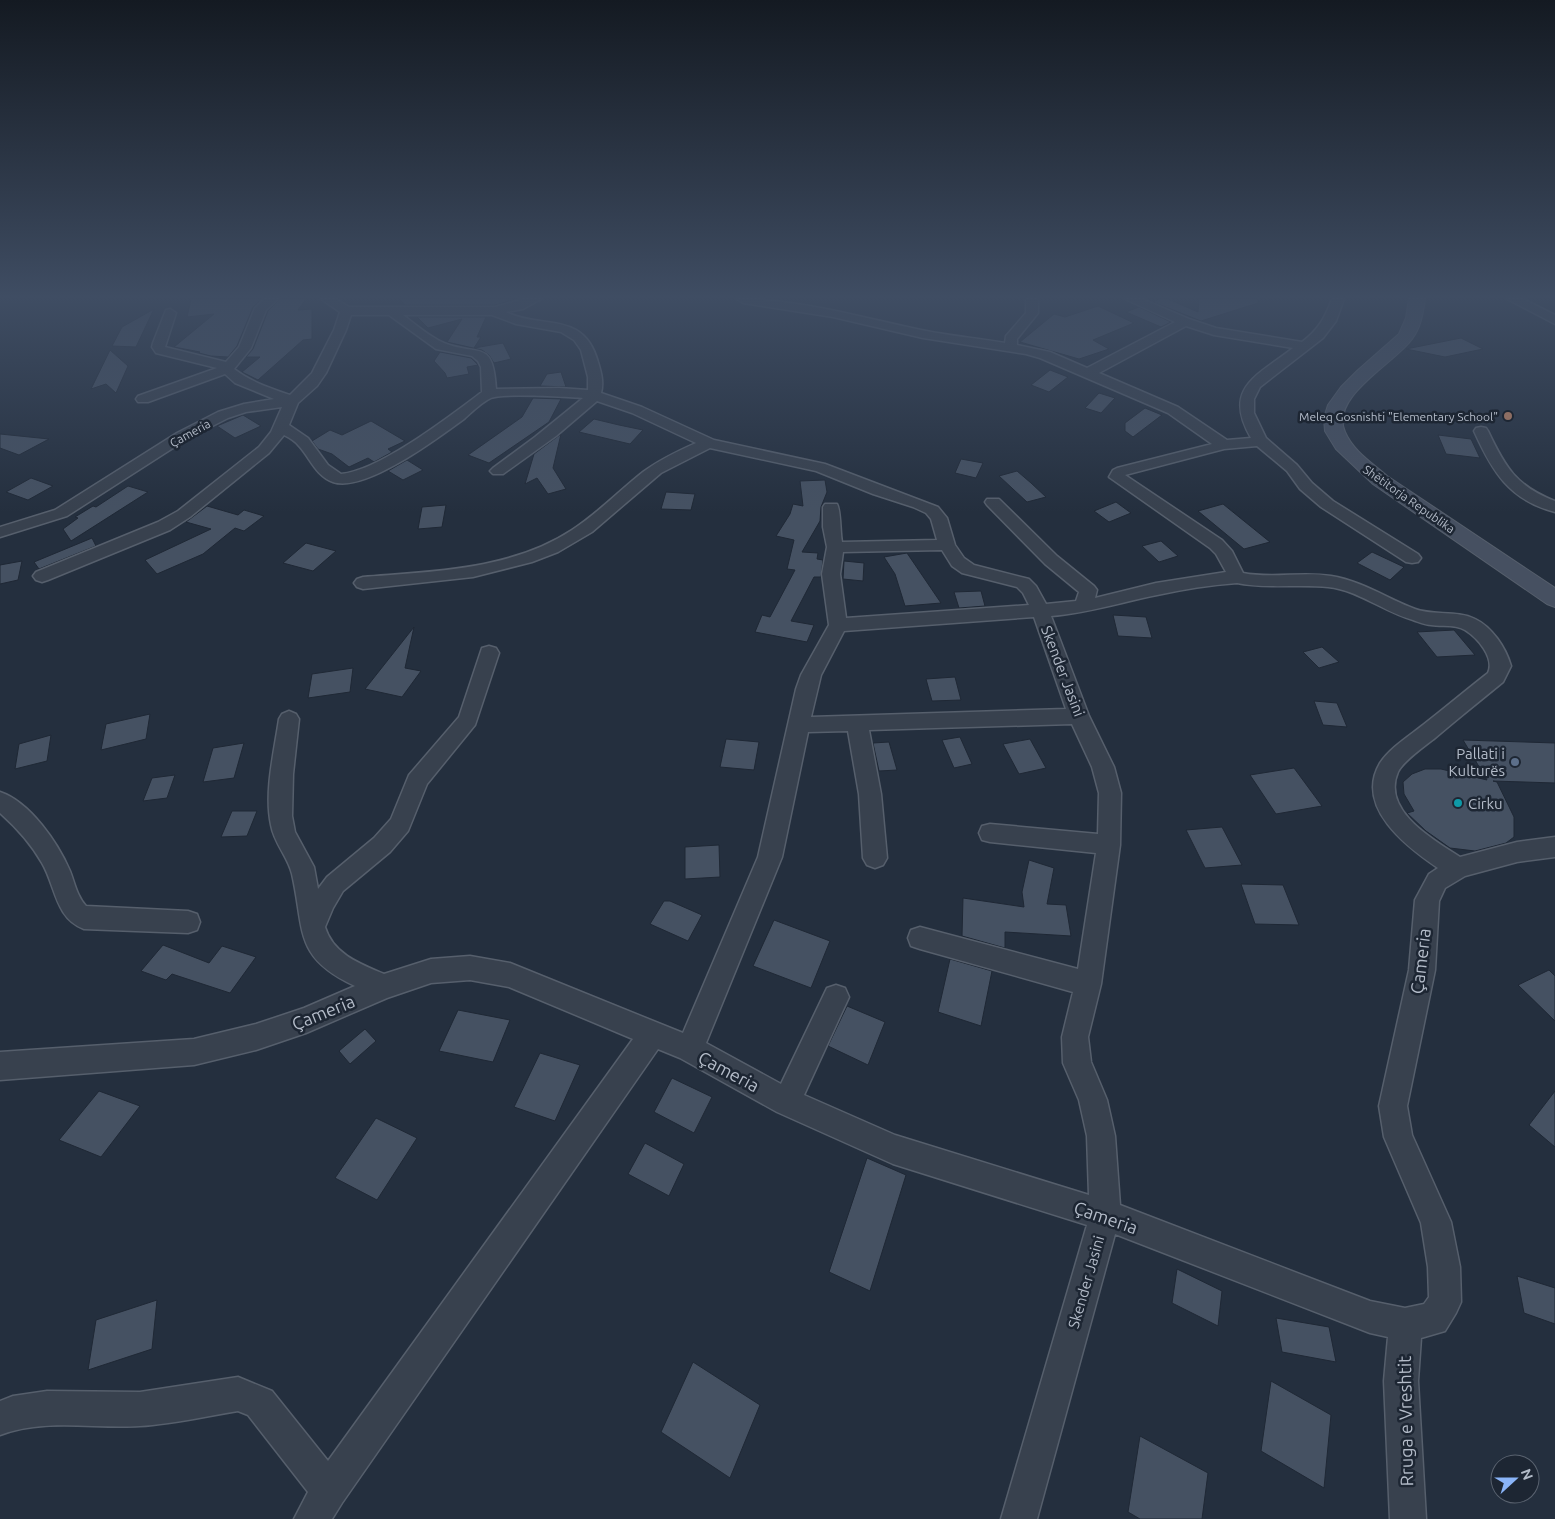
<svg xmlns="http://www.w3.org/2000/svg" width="1555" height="1519" viewBox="0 0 1555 1519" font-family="Ubuntu,sans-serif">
  <rect width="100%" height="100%" fill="#242f3e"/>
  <path fill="#455162" stroke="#1f2835" d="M191,299H261L253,307L237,346L228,357L211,356L199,353L200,352L174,347L214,314L187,317Z
    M280,299H306L298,310L312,309V339L303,340L258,380L242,372L260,357H246L253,349L268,311Z
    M400,299H516L495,305H405Z
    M1159,299H1168L1198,312L1199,299H1258V303L1201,321L1153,302Z
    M1098,306L1134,323L1093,340L1109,349L1079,359L1020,342L1054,314L1065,317Z
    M1139,307L1171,322L1161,327L1126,312Z
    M154,309L136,347L112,346L122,327Z
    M417,317H486L477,337H481L474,348L503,343L511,359L494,363L489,355L482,350L447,342L462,319L428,328Z
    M1461,338L1483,349L1445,357L1406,349Z
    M110,350L128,366L116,393L106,384L91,389Z
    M440,352L471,358L478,365L467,367L469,374L447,378L445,373L434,361Z
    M1050,370L1068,377L1049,392L1031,385Z
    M561,372L566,387L540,386L547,374Z
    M1099,393L1115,398L1101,413L1085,408Z
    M533,398L561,399L549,422L489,463L468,455L522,417Z
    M1145,408L1162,415L1133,437L1125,431V423Z
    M243,415L261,426L235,438L217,426Z
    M594,419L619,425L643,430L630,444L579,432Z
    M371,421L405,441L388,449L392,452L374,462L368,458L349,467L332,454L318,449L312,441L330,430L342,435Z
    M0,434L49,439L19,455L0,448Z
    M561,434L553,468L566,489L548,494L537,478L525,484L534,454Z
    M1438,435L1471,439L1480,458L1446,454Z
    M961,459L983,463L976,478L955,473Z
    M407,460L423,470L403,480L388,471Z
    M1017,471L1031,483L1046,497L1027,502L999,476Z
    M31,478L53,486L28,500L6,492Z
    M825,480L827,492L821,507L820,521L802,552L818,553L817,559L823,560L821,577H814L791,621L814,625L807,642L755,632L762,615L770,617L795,570L787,569L794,540L776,536L790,514L793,504L803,506L800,481Z
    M128,486L148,492L71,541L63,529L78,518L75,517L93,506L96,507Z
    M666,492L695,494L691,510L661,509Z
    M1116,502L1131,513L1109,522L1094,511Z
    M1223,504L1270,542L1244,549L1198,511Z
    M446,505L442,527L418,529L422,507Z
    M207,506L238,515L244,510L264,516L244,531L235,528L203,554L157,574L145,560L211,529L186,522Z
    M92,538L96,546L39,569L34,562Z
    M1161,541L1178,556L1159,562L1142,546Z
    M306,543L336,551L313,571L283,563Z
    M1372,552L1404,567L1390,580L1357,563Z
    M907,553L941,603L905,606L895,574L884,557Z
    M22,561L18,580L0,584V565Z
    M844,561L864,563L863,581L843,579Z
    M981,591L985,606L959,608L954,592Z
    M1113,615L1146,617L1152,638L1118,636Z
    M414,627L405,668L421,671L402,697L365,689Z
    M1454,630L1475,655L1437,657L1417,632Z
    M1322,647L1339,662L1319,668L1303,652Z
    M353,668L350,692L308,698L312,674Z
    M955,677L961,700L932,701L926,679Z
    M1314,701L1337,703L1347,727L1323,725Z
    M150,714L146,739L101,750L106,724Z
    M51,735L47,761L15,769L19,744Z
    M960,737L972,764L954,768L942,740Z
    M726,739L759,742L754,770L720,767Z
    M1030,739L1046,768L1019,774L1003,744Z
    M1463,740L1555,743V783L1493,781L1497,782L1514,817V837L1506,843L1475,851L1450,848L1426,831L1407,813L1414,811L1404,794L1403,782L1412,774L1425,769H1441L1487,780Z
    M889,742L897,770L879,771L873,743Z
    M244,743L234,778L203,782L213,748Z
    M1294,768L1322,806L1276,814L1250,775Z
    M175,775L167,798L143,801L152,778Z
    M232,811H257L247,836L221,837Z
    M1222,827L1242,865L1205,868L1186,830Z
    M719,845L720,877L685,879V847Z
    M1029,860L1054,868L1047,904L1066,905L1071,936L1005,932V948L962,936L963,898L1024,907L1022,892Z
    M1241,884L1283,885L1299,925L1255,924Z
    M664,901H670L702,915L688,941L650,924Z
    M774,920L830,941L811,988L753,966Z
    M163,945L209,963L222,946L256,957L230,993L172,974L166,980L141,971Z
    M950,959L992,971L981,1026L938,1012Z
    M1549,970L1555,976V1021L1518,985Z
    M847,1006L885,1022L868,1065L828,1046Z
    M458,1010L510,1020L493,1062L439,1051Z
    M365,1029L376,1041L350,1064L339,1051Z
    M540,1053L580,1065L555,1121L514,1107Z
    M672,1078L712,1097L694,1133L654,1112Z
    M99,1091L140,1106L101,1157L59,1140Z
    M1555,1091V1147L1529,1125Z
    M376,1118L417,1138L377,1200L335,1178Z
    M645,1143L684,1164L669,1196L628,1174Z
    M867,1158L906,1175L870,1291L829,1272Z
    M1177,1269L1222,1291L1218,1326L1172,1303Z
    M1517,1276L1555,1288V1324L1524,1313Z
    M157,1300L152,1349L88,1370L96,1320Z
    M1276,1318L1329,1327L1336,1362L1282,1352Z
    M693,1362L760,1405L730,1478L661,1432Z
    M1271,1381L1331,1415L1324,1488L1261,1451Z
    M1140,1436L1208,1473L1202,1519H1140L1128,1512Z"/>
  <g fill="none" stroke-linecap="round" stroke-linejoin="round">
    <defs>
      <path id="street" d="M264,299H278L266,310L251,348L234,369C251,382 270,388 290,395L312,373L334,330L340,312L321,299H336L349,307H495L524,299H541L523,309L506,312C542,330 584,310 598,362C601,372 604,382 601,393L642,407L714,440L825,464L938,507L947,518L955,545L964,558L974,565L1029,579L1036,586L1046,604L1076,601L1079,592L1045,564L987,505L985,502L987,499H999L1057,556L1094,586L1097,590L1095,598L1156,583L1226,572L1216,554L1210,548L1109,477L1113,470L1117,468L1212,444L1168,413L1040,358L1026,354L923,338L833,317L743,303L737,299C800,299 860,317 921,330C949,336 977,338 1005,343L1006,336L1026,313V299H1038V313L1017,339V345L1050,352L1087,368L1175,322L1125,299H1142L1189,319L1216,328L1302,342C1318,330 1325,318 1332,299H1344L1336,321L1323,338L1260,387L1254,399V413L1266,438L1297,465L1312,483L1333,501L1418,554L1421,558L1418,562L1412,563L1406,562L1321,507L1300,489L1287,471L1257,446L1224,449L1125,475L1222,540L1232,551L1243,573C1272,579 1302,571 1331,576C1362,581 1386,598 1415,609C1434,616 1457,610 1475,619C1492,627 1506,648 1511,666L1503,682C1480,701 1457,719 1435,738C1425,746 1403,761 1398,772C1381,811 1434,840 1460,857L1517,842L1555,837V857L1517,862L1465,876L1445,888L1439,901L1435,970L1407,1106L1412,1135L1451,1222L1460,1267L1461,1302L1456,1313L1445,1331L1421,1338L1418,1381L1426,1519H1390L1384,1381L1388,1337L1370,1333L1115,1234L1037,1519H1001L1087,1225L893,1164L777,1112L680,1058L658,1049L342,1503L332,1519H294L308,1492L248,1415L238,1411C206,1416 173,1424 140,1426C93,1429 45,1418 0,1435V1401L13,1396L47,1391L140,1392L238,1377L272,1391L328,1461L633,1039L509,987L470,980L431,983L387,998L306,1033L256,1050L194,1065L0,1080V1052L194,1039L256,1024L304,1008L355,986C293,957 305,931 292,874C288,857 274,843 271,825C264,792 274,753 279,719L282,714L289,711L296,714L299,719L293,774L292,816L295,832L314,867L318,889L327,877L374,838L391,819L409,775L459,717L482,648L489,646L496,648L499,653L475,725L427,784L408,831L390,852L343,891L333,908L325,927C333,954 360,964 384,974L431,959L470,956L510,963L683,1033L758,857L796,689L801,675L829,625L822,574L827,547L823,527V507L825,504H837C841,511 840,532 842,542L937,540L931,519L926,513L913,507L873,494L816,471L710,448L661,473L592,532L558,552L532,562L473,577L363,589L357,587L354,583L357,579L363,577C434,571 511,570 572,530C598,513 619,491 643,472C659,460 678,451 696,443L632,413L597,401L556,436L503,474H493L490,471L493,468L535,437L583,398C568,397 501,393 491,398C482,402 472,412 464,419C438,438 365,493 333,482C316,476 310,458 299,446C295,441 290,438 284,435L269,453L190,517L170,530L48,580L42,582L36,580L33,576L36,572L158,522L178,511L259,447L271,432L282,407L246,412L228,418L187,439L67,516L0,537V527L55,510L177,433L218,412L244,404L274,399L235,383L225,374L148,402H138L136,399L138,396L217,368L156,353L152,347L153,343L166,310L170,309L176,313L165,347L226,362L239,347L255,308ZM351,315H389L436,349L472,356L478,361L481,367L482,392C450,416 379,471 341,474L328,465L308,438L289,425L298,403L317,386L326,373L346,330ZM403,315H492L516,324L561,332L574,340L581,350L588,377V390L559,388L496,389C493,338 479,357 444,343C430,337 415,324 403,315ZM1186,326L1214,335L1293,348C1257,376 1222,388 1251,438L1227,440L1178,407L1099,373ZM942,550L952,566L962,573L1017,587L1023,593L1029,605L846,618L840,574L843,552ZM1237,583C1267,589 1298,584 1328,587C1358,590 1384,612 1413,620C1419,622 1425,625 1431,625C1442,627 1455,624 1465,630C1478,638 1495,658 1488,673C1466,690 1445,708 1423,725C1409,736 1390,748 1380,763C1354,807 1407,847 1438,868L1429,874L1415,900L1409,970L1379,1106L1384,1137L1421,1223L1428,1267L1429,1297L1424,1304L1405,1308L1370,1301L1120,1205L1115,1136L1107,1100L1091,1062L1088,1037L1101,984L1120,845L1121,793L1114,767L1089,716L1051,616C1088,613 1122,602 1157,595C1184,589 1210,585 1237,583ZM1034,617L1066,709L811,717L821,675L844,631ZM1072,724L1092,767L1099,793L1098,834L990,824L982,826L979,833L982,840L990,842L1096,853L1078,969L920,927L911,930L908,938L911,946L920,949L1073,992L1062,1037L1063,1063L1079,1100L1087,1136L1089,1195L895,1135L804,1095L849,997L845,988L836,985L827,988L781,1084L706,1043L782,857L808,732L848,731L859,794L863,858L867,865L875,868L883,865L887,858L881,794L869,730Z
        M1507,299H1523L1555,315V324Z
        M1481,427L1486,428L1488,431C1505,467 1516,486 1555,501V512C1509,500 1492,471 1474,431L1476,428Z
        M0,792C30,802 58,843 70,871C75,884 77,896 86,906L188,911L197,914L200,922L197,930L188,933L84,929C55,918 56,887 42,863C31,844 17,828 0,813Z"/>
      <path id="secondary" d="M1409,299H1425C1423,313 1421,327 1412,339C1395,363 1329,397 1345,432C1353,451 1372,463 1387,476L1555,588V607L1547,604L1373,484L1336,449L1325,431L1324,418L1328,405L1341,387L1357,371L1399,334L1406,318Z"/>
    </defs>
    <use href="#street" stroke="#565f6c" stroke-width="3"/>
    <use href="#secondary" stroke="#565f6c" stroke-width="2"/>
    <use href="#street" fill="#38414e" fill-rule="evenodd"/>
    <use href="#secondary" fill="#465061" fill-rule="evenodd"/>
  </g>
  <linearGradient id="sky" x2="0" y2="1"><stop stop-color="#141a22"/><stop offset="0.58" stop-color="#3f4d63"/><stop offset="1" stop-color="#3f4d63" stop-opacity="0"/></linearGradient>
  <rect width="1555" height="512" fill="url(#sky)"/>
  <circle fill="#8d6e63" stroke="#1d2633" stroke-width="2" cx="1508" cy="416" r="5"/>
  <circle fill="#5c6f8a" stroke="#1d2633" stroke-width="2" cx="1515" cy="762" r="5"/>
  <circle fill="#0f9aa8" stroke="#1d2633" stroke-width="2" cx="1458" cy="803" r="5"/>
  <g text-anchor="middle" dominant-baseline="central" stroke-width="5" stroke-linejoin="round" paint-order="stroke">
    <g font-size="12" fill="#b4bcc9" stroke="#1d2633" text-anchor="end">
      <text x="1498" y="416">Meleq Gosnishti "Elementary School"</text>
    </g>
    <g font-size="12" fill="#b4bcc9" stroke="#1d2633">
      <text transform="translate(190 433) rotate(-29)">Çameria</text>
      <text transform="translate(1409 499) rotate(35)">Shëtitorja Republika</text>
    </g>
    <g font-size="15" fill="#b4bcc9" stroke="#1d2633">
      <text transform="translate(1063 671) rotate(69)">Skender Jasini</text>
      <text transform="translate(1086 1282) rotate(-74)">Skender Jasini</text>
    </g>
    <g font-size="15" fill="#b4bcc9" stroke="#1d2633" text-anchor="end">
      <text x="1505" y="753">Pallati i<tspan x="1505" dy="17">Kulturës</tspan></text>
      <text x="1468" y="803" text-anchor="start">Cirku</text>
    </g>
    <g font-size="18" fill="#b4bcc9" stroke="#1d2633">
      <text transform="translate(1420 961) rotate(-83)">Çameria</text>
      <text transform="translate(323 1012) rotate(-22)">Çameria</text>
      <text transform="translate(729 1071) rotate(28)">Çameria</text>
      <text transform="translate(1106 1217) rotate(19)">Çameria</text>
      <text transform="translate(1405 1421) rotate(-91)">Rruga e Vreshtit</text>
    </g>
  </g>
  <g transform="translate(1515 1479) rotate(69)"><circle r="24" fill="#1d2633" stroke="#59626f"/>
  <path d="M0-4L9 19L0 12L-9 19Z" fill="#8ab4f8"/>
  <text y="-8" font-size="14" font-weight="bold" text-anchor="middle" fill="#b4bcc9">N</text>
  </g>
</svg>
